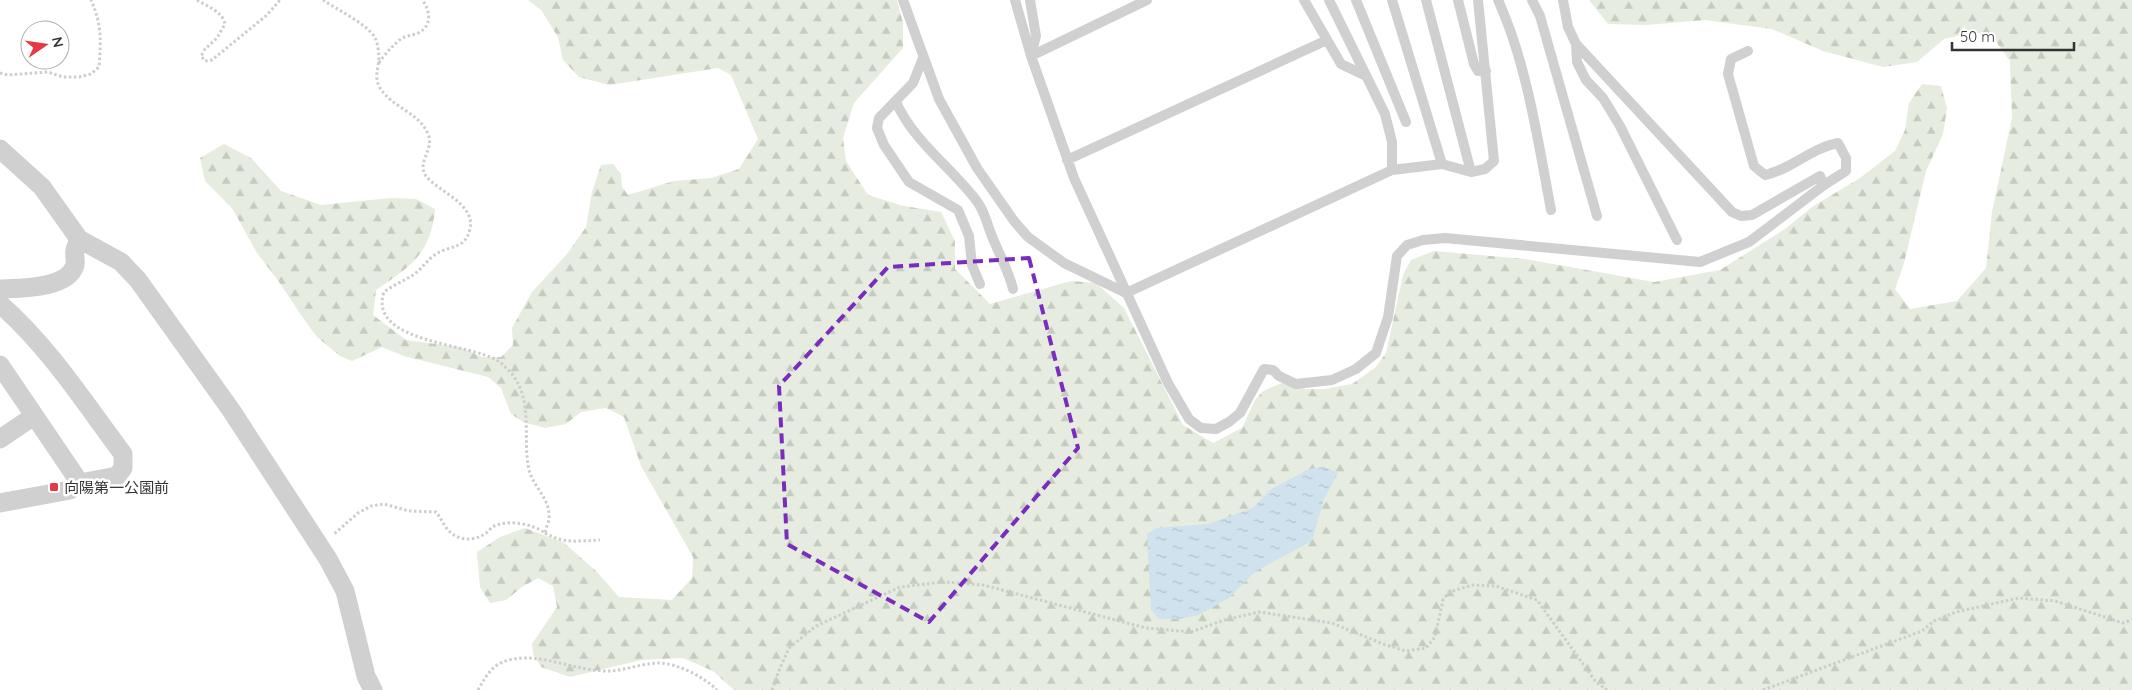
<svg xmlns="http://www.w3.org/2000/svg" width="2132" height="690" viewBox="0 0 2132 690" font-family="Quicksand,'Noto Sans JP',sans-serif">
  <defs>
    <pattern id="forest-firs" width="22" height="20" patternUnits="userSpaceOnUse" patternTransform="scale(1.25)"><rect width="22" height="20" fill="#e6ecdf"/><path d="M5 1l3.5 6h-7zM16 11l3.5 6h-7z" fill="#c6cbc0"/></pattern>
    <pattern id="water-ripples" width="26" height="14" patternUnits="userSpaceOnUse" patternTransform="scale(1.25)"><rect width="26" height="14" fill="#cfe2ee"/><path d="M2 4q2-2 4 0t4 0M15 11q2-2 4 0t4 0" fill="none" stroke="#b2c2cd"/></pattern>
  </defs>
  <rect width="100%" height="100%" fill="#fff"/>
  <path fill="url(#forest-firs)" d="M528,0H897L903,23V48L854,103L843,138L846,161L868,195L904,206L941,212L955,241V269L990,304L1071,281L1096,283L1124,308L1183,425L1213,443L1242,428L1255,400L1263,391L1284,382L1305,389H1324L1352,384L1375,368L1386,353L1403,275L1411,260L1434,251L1525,259L1654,282L1720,270L1785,229L1812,207L1860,178L1895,151L1905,130L1909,103L1922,84L1941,86L1947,108L1943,134L1926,171L1904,263L1895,289L1910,309L1957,301L1986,268L1992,212L2012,118L2010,61L1992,36L1973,32L1944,39L1917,62L1883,67L1823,51L1772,29L1705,20L1646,25L1608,24L1589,0H2132V690H734L713,671L683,658L641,660L570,677L541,667L533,654L532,644L557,607L553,586L538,578L522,587L506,600L490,603L480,587L477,552L500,537L525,528L563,542L595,570L619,597L672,600L692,578L693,557L641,466L624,417L606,408L581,412L566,424L545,428L523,422L511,414L501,388L488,377L404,356L382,347L352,361L340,356L317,337L303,318L277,279L257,253L232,208L205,181L200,158L224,144L251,158L281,191L321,205L391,198L416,199L435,209C431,254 411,266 376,290L373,315L406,340L459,347L482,357H501L513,345L512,328L532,292L567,254L586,227L592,192L601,165L613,164L621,174L622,187L628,195L674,181L711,178L739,169L758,139L731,75L718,68L609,85L579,77L563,60L558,37L541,10Z"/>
  <path fill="url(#water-ripples)" d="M1324,467L1338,473L1324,499L1312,541L1256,571L1229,598L1199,615L1179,619H1159L1151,610L1147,534L1157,528L1208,524L1253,508L1270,490L1309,469Z"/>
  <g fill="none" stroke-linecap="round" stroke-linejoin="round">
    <path stroke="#cdcdcd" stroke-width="3" stroke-dasharray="2.5 2.5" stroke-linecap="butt" d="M197,0C208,7 222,11 225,24L217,38L205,49L201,56L205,61L212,60L267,15L280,0
      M323,0C336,9 369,25 375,38C378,43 378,50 379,56C379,67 374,76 379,86C390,107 419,112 428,134C435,149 416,163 426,176C437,191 476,204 470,229C465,250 450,245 436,254C428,259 422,269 413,275C404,281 393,285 384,292C367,343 471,343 498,361C503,364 508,370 512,374C534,402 522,438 529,470C533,486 549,498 549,515C550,520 546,527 545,533C532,524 512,520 497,525C492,526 489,531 485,534C473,541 459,541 449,531C444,526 441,518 436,512L409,511L384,504L371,506L358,513L333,535
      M379,63C385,54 392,46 401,39C406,35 414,36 420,32C432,25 430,11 423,1
      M0,73L8,75L48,72L63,77H79L91,74L99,67C101,40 102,25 91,0
      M545,533C563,544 579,541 600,540
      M478,690C486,676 492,664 509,660C541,652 574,671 607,671C624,671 642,663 660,663C679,664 704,677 717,690
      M772,690L780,668L789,648L816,626L900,587L944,582L983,585L1146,628L1191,632L1224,620L1259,612L1332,623L1383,644L1406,651L1426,648L1435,637L1443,600L1449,592L1473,585L1496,586L1537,600L1596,682L1607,690
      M1763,690L1922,631L1934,621L1956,612L2019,598L2055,601L2123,623L2132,620"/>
    <path stroke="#d0d0d0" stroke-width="10" d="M903,0L939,99L977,168L1014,221L1028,237L1064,263L1126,293
      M1015,0L1031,56L1074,178L1168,383L1189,419L1201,428L1216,429L1229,422L1240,413L1264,369L1273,370L1279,376L1296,384L1332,380L1356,369L1376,353L1388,317L1397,256L1407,245L1423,240L1445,238L1700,262L1749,242L1824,185L1846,171V158L1838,143C1811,148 1792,169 1765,175L1754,166L1728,74L1731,59L1748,51
      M1030,0L1036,36L1031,55
      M1304,0L1341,64L1366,76
      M1329,0L1385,114L1392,142V170
      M1356,0L1406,122
      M1392,0L1442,164
      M1426,0L1471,172
      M1458,0L1474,64L1478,71H1486
      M1498,0C1527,64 1538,141 1551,210
      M1532,0L1540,16L1597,216
      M1563,0L1568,27L1576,44L1732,212L1741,216L1752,215L1820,176L1824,185
      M1576,44L1577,62L1586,80L1603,98L1620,126L1677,240
      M1031,56L1147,0
      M923,58L913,83L879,118L877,128L884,145L909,182L958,210L969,236L972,265L980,284
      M896,102C914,142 950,166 976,200C984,210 986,220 990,231C997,251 1008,268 1013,289
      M1067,160L1327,40
      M1126,293L1392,170L1442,164L1471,172L1485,169L1494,161L1478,0"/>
    <path stroke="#d0d0d0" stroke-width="19" d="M0,149L42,187L79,239L121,262L138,280L231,410L328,559L345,591L366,676L373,690
      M0,289C20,288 68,289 75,265C76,261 74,255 75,250C76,246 78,242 79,239
      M0,304C49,347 84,402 123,454V468L117,476L80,483L70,490L0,503
      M0,365L80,483
      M0,439L34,416"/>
  </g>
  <path fill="none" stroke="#7b2cbf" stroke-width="4" stroke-dasharray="10 6" stroke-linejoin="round" d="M1029,258L1078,448L929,622L787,544L779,386L888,267Z"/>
  <rect fill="#e63946" stroke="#fff" stroke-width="2" x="49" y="482" width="10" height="10" rx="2.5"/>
  <g text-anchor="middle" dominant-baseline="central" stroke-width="5" stroke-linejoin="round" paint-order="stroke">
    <g font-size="15" fill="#333" stroke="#fff" text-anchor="start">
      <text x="64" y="487">向陽第一公園前</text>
    </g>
  </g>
  <g transform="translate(45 45) rotate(77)"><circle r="24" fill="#ffffff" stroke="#adadad"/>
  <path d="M0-4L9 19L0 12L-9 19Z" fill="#e63946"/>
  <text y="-8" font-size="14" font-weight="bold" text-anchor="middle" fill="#333333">N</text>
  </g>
  <path d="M1952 42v8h122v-8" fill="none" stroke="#333333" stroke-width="2.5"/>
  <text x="1960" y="42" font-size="15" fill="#333333" stroke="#ffffff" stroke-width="4" paint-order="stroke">50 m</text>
</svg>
